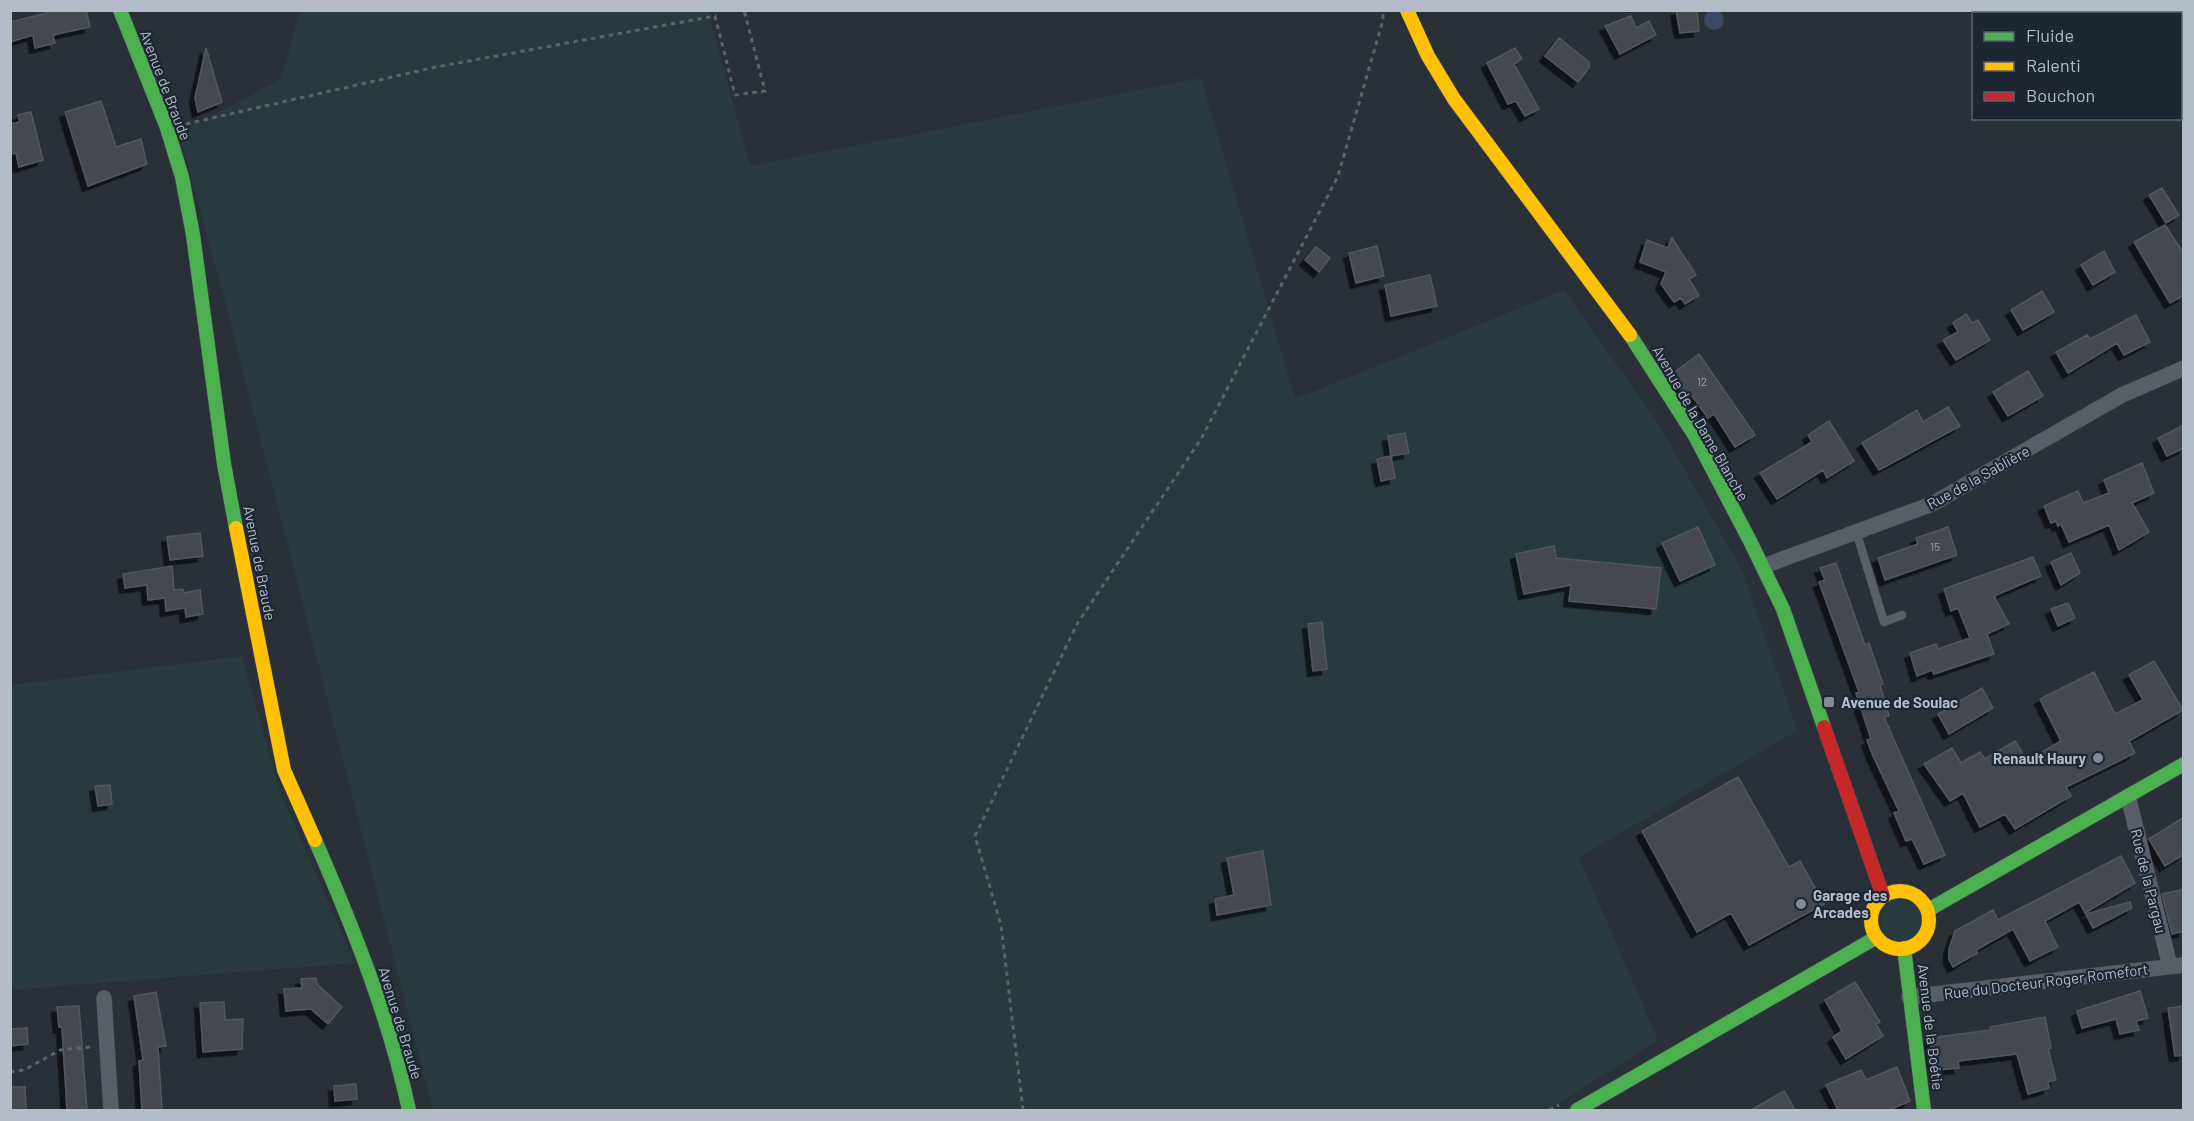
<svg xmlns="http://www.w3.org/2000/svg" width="2194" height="1121" viewBox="0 0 2194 1121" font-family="Barlow,sans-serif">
  <defs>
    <filter id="shadow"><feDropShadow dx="-5.5" dy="5.5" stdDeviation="0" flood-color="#0009"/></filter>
  </defs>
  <rect width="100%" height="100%" fill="#2a3038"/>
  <path fill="#273a3e" d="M300,11H708L750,166L1201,78L1295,399L1564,290L1658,423L1743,572L1797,731L1579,857L1658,1040L1549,1110H433L229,317L179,133L281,79Z
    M242,656L279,789L355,963L11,990V685Z
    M1880 920a21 21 0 1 1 42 0a21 21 0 1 1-42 0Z"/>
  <path fill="#384963" d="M1704 20a10 10 0 1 1 20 0a10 10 0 1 1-20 0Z"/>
  <path fill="#444950" stroke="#52575f" stroke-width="1.5" filter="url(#shadow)" d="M47,10H86L90,27L53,35L55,43L35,48L33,35L10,42V22L47,13Z
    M1676,10H1697L1699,31L1680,33Z
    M1631,16L1636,28L1649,21L1656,35L1620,54L1605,26Z
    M1559,38L1589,62V68L1578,82L1545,56Z
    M206,48L222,102L198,112L195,98Z
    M1515,48L1522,59L1514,64L1539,109L1525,116L1516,101L1508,104L1487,63Z
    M101,101L116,147L141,139L147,164L88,186L65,112Z
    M31,112L43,160L19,167L16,153L10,154V124L20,122L18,115Z
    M2162,188L2179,215L2166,223L2149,195Z
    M2165,225L2184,254V295L2170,303L2134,242Z
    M1672,238L1696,275L1689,279L1699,295L1685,304L1681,298L1674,302L1661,284L1666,272L1640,262L1647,240L1668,248Z
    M1377,246L1384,276L1356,283L1349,253Z
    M1316,247L1330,258L1319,272L1305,260Z
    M2104,251L2115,272L2093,285L2081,265Z
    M1430,275L1437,306L1391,316L1385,285Z
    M2042,291L2054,312L2023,330L2011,310Z
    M1966,314L1972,323L1978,320L1990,340L1956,360L1943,340L1958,332L1953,323Z
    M2136,315L2150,342L2124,355L2117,343L2068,373L2056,352L2087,335L2090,339Z
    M1699,354L1755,435L1735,447L1714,414L1708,418L1690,393L1683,392L1672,374Z
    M2028,371L2043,396L2008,416L1993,392Z
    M1948,407L1960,426L1879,470L1862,443L1917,410L1923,422Z
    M1829,421L1854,461L1827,478L1823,470L1777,499L1760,473L1812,442L1808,435Z
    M2184,425V448L2167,456L2158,438Z
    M1405,433L1409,453L1391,456L1388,436Z
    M1391,456L1395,478L1381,481L1377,459Z
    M2142,463L2154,493L2132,503L2149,532L2119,550L2109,525L2069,542L2061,524L2058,526L2056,521L2051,523L2044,506L2078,491L2083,503L2109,493L2104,480Z
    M1698,527L1715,565L1680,581L1662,543Z
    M1948,527L1957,555L1885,580L1878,558L1918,544L1916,538Z
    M200,533L203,556L170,560L167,537Z
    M1554,546L1556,558L1661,568L1656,609L1569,601L1571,585L1524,594L1516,554Z
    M2071,553L2080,573L2061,585L2051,562Z
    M2033,557L2041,576L1994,596L2009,624L1987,634L1994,654L1934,674L1932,670L1917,676L1910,653L1936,644L1938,649L1970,638L1958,608L1951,611L1944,589Z
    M1836,563L1865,645L1869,643L1883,684L1880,685L1889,716L1884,717L1945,855L1924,864L1912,839L1906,841L1894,813L1899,811L1873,756L1867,740L1871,739L1856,693L1859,692L1819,582L1825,580L1820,568Z
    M172,566L174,590L183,589L184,593L200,590L203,614L186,617L185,608L166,611L165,598L148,600L147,585L125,588L123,574Z
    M2068,603L2075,618L2058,626L2051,609Z
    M1322,622L1327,669L1313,671L1308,624Z
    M2154,661L2183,710L2129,741L2135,753L2066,787L2071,796L2015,829L2005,814L1980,827L1963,793L1950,801L1924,764L1952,748L1961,763L1980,752L1985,759L2015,741L2027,761L2061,741L2040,699L2094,672L2115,714L2143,700L2129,675Z
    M1982,688L1993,708L1949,734L1938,714Z
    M1738,777L1789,867L1800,861L1824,904L1749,945L1731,913L1697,932L1642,831Z
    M110,785L112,804L98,806L95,786Z
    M2184,817V854L2165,866L2149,839Z
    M1263,851L1271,905L1217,915L1215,899L1234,895L1227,858Z
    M2121,856L2135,883L2085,913L2079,902L2045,921L2058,947L2030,961L2013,929L1976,950L1977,953L1953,967L1949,959V949L1955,931L1993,910L1998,920Z
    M2184,889V931L2172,934L2162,894Z
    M2130,902L2132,908L2093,928L2086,914Z
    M316,978L317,984L342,1007L328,1024L311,1009L286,1011L284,989L302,988L301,979Z
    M1855,982L1880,1022L1876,1024L1883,1036L1846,1059L1833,1037L1842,1031L1825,1000Z
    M2140,991L2148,1018L2136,1021L2139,1030L2120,1034L2116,1019L2082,1028L2077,1011Z
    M156,992L166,1046L158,1047L162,1110H142L139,1061L143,1060L134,996Z
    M224,1002L225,1020L243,1019L242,1049L203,1052L200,1003Z
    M79,1006L87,1110H67L62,1027H59L57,1007Z
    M2184,1006V1055L2175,1056L2168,1008Z
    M2045,1017L2051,1048L2048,1049L2056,1080L2048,1082L2049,1088L2028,1094L2017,1054L1958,1061L1959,1068L1938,1070L1937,1063L1934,1064L1930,1038L1991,1030L1990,1027Z
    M27,1028L28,1044L10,1046V1029Z
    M1897,1067L1910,1101L1889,1110H1838L1826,1085L1861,1070L1866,1080Z
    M356,1084L357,1099L335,1101L334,1086Z
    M10,1087H25L26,1110H10Z
    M1784,1091L1795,1110H1751Z"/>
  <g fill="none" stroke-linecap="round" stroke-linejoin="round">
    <defs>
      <path id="lane" d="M1856,531L1884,622L1902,615"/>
      <path id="street" d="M1764,566L1932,504L2122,395L2184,368
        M2128,796L2170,966
        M1909,997L2184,965
        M104,998L111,1110"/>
      <path id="fast" d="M120,10L167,128L182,177L193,235L224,464L236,528
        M1630,335L1695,436L1750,541L1783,609L1824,727
        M315,840C353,927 389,1017 409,1110
        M1928,910L2184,764
        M1904,948L1924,1110
        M1577,1110L1877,937"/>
      <path id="slow" d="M1407,10L1428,56L1454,99L1630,335
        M236,528L284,770L315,840
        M1871 920a29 29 0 1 1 58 0a29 29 0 1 1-58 0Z"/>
      <path id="jam" d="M1824,727L1883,896"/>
    </defs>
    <use href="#lane" stroke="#484c53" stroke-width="9"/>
    <use href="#street" stroke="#484c53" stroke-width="16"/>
    <use href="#fast" stroke="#484c53" stroke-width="15"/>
    <use href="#slow" stroke="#484c53" stroke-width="15"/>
    <use href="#jam" stroke="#484c53" stroke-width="15"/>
    <path stroke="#5d636a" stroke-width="3" stroke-dasharray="4.5 4.5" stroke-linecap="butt" d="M186,124L436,67L715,16L735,95L765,91L744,10
      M10,1072L24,1070L60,1050L90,1047
      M1023,1110L1001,925L975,836L1077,624L1201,439L1338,176L1383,20V10
      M1549,1110L1559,1105"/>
    <use href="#lane" stroke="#5a5e66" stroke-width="8"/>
    <use href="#street" stroke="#5a5e66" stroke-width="15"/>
    <use href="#fast" stroke="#4caf50" stroke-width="14"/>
    <use href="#slow" stroke="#ffc107" stroke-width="14"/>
    <use href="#jam" stroke="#c62828" stroke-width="14"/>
  </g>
  <g fill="#848b96" stroke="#1d2633" stroke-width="2">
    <rect x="1823" y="696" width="12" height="12" rx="3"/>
    <circle cx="2098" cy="758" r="6"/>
    <circle cx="1801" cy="904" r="6"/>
  </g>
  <g text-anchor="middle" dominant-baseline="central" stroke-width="4.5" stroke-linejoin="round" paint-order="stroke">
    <g font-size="12" fill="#989fab">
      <text x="1702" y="381">12</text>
      <text x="1935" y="546">15</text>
    </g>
    <g font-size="15" fill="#b4bcc9" stroke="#1d2633">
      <text transform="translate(166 85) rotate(69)">Avenue de Braude</text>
      <text transform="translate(1701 423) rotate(60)">Avenue de la Dame Blanche</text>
      <text transform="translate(1978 477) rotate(-29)">Rue de la Sablière</text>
      <text transform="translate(260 563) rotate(79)">Avenue de Braude</text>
      <text transform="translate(2149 881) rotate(76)">Rue de la Pargau</text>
      <text transform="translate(2046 981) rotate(-7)">Rue du Docteur Roger Romefort</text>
      <text transform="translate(401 1023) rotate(73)">Avenue de Braude</text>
      <text transform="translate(1931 1027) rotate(83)">Avenue de la Boétie</text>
    </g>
    <g font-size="15" font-weight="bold" fill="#b4bcc9" stroke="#1d2633" text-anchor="start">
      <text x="1841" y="702">Avenue de Soulac</text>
      <text x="2086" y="758" text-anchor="end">Renault Haury</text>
      <text x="1813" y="895">Garage des<tspan x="1813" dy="17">Arcades</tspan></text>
    </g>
  </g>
  <rect width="2194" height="1121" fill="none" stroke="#b4bcc9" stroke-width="24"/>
  <rect x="1972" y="12" width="210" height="108" fill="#1d2633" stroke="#59626f" stroke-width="1.5"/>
  <rect x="1984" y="32" width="30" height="9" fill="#4caf50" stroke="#59626f" stroke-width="1.5"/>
  <text x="2026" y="42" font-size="18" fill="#b4bcc9">Fluide</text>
  <rect x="1984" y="62" width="30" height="9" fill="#ffc107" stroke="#59626f" stroke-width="1.5"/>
  <text x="2026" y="72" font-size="18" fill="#b4bcc9">Ralenti</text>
  <rect x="1984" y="92" width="30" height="9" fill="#c62828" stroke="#59626f" stroke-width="1.5"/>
  <text x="2026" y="102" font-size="18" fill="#b4bcc9">Bouchon</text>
</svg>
